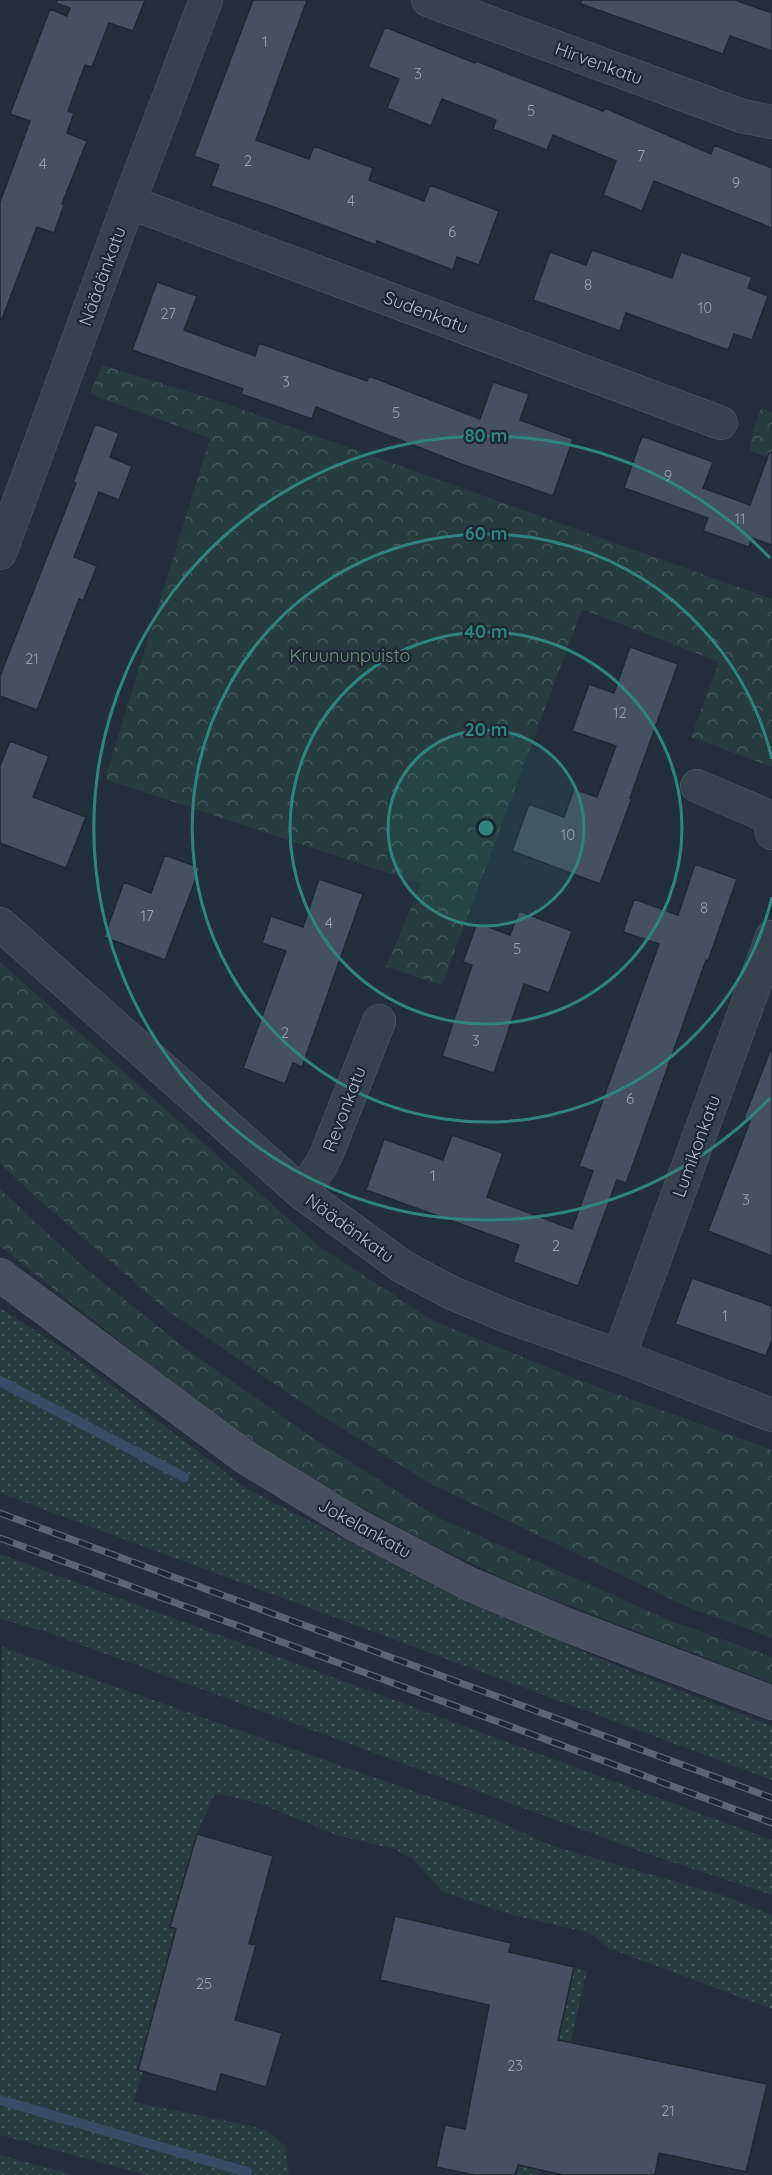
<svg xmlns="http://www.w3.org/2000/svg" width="772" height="2175" viewBox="0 0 772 2175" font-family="Quicksand,sans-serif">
  <defs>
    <pattern id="grass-dots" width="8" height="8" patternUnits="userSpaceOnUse" patternTransform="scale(1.5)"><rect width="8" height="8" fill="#263c3f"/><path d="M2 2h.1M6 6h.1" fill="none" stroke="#435659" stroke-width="1.8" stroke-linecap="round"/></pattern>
    <pattern id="forest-crowns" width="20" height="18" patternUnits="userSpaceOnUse" patternTransform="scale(1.5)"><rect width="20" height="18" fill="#263c3f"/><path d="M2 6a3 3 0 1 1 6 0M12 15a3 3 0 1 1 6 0" fill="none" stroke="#435659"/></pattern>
  </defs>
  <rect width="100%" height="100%" fill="#242f3e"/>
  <path fill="url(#grass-dots)" d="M0,1308L61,1347L246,1488L464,1601L632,1672L772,1726V1780L0,1493Z
    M0,1554L772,1840V1895L645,1853L44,1631L0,1619Z
    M2,1647L496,1820L550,1845L728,1897L772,1915V2009L608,1948L590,1933L512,1915L443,1892L413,1859L394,1849L336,1835L261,1804L215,1793L197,1834L170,1927L176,1929L138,2070L143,2072L133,2102L252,2126L267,2131L285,2146L289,2175H147L0,2135Z
    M574,1967L587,1971L540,2175H515L520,2156L532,2159Z
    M0,2155L74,2175H0Z"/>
  <path fill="url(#forest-crowns)" d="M102,365L221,402L772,599V767L691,737L719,662L582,609L442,985L386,967L421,884L105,779L210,438L90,394Z
    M761,408L772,412V459L750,451L752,434Z
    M0,962L320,1247L432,1320L581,1381L772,1450V1638L690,1608L429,1483L316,1412L168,1311L29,1191L0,1163Z
    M0,1189L84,1267L186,1349L313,1438L437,1517L671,1621L772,1657V1683L527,1589L425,1541L345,1498L252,1441L140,1357L0,1246Z"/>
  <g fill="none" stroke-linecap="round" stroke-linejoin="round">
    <path stroke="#394c67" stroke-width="10" d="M0,1381L184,1477
      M0,2100L247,2172"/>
  </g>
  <path fill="#455162" stroke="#1f2835" stroke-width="1.5" d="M57,0H145L133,31L109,23L92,67L85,65L68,111L74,113L67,133L87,141L62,204L64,205L54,233L37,227L2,319L0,318V202L30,121L10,114L50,9L67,16L70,8L56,3Z
    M253,0H307L256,140L309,159L314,146L373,168L369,180L424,201L430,185L499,211L479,265L457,257L453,270L377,241L376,245L274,207L211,186L219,165L194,156Z
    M581,0H735L772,13V51L730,36L723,54L581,4Z
    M385,27L475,63L476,61L603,111L605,108L711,154L714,145L772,168V228L654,181L642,211L603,195L616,161L553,135L547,150L493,129L496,120L442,99L431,126L387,108L399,79L368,67Z
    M592,250L672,278L681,252L752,277L748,288L768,296L752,340L734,334L728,350L626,313L620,331L533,300L550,252L586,265Z
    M157,282L197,296L184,330L255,356L259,343L367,381L369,376L480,419L493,382L529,394L520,420L573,439L553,496L464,465L316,407L312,419L241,394L243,389L132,350Z
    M95,424L119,433L110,457L132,466L119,500L99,492L74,557L97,566L83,601L79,599L37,710L0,696V676L76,483L73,482Z
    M642,436L713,462L703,488L750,505L769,453H772V545L752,538L749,547L703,531L708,518L624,488Z
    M630,647L678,664L630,798H632L600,884L512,851L529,804L564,817L574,789L597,797L616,746L572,731L589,684L614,693Z
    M10,741L49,756L33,797L86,817L66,868L0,843V766Z
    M165,855L200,868L165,960L104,937L124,882L151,893Z
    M695,864L737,879L708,961L706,960L631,1170L626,1183L617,1180L578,1286L513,1262L519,1245L366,1190L384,1139L443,1160L452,1135L503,1153L487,1197L572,1229L593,1171L579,1166L659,944L623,932L634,899L678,915Z
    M319,879L363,894L302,1067L293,1063L285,1084L243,1068L286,951L262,943L271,916L303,927Z
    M519,911L572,931L549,993L524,984L494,1073L442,1056L472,965L463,962L477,923L510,935Z
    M770,1051H772V1256L708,1231L750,1121L744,1118Z
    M692,1278L772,1306V1340L766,1356L675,1324Z
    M197,1834L273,1856L249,1944L256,1945L235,2020L282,2033L266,2087L221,2074L216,2092L138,2070L176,1929L170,1927Z
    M395,1916L511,1943L509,1952L574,1967L558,2040L767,2084L746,2172L659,2153L655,2175H563L518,2165L515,2175H474L436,2167L445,2125L465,2129L489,2005L380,1980Z"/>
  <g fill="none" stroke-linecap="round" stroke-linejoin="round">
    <defs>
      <path id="street" d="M428,0L742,116L772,122
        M129,202L721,423
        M0,553L129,202L206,0
        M697,786L769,817L772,833
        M0,924L302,1193L403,1267L452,1293L512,1318L619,1356L772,1415
        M302,1193L321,1165L327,1153L379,1021
        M619,1356L772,937"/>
      <path id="secondary" d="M0,1275L245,1457L356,1525L469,1584L564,1624L772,1703"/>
    </defs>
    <use href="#street" stroke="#565f6c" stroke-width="34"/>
    <use href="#secondary" stroke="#565f6c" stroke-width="34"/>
    <use href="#street" stroke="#38414e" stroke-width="33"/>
    <use href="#secondary" stroke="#465061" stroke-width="33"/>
    <defs>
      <path id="rail" d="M0,1513L772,1798
        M0,1538L772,1823"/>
    </defs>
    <use href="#rail" stroke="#5a6575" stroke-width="7"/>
    <use href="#rail" stroke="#1d2633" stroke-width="4.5" stroke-dasharray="14" stroke-linecap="butt"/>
  </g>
  <circle cx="486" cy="828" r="98" fill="#308480" fill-opacity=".12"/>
  <g fill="none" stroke="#308480" stroke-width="3">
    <circle cx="486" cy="828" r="98"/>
    <circle cx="486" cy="828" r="196"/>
    <path d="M772 897A294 294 0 1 1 772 759"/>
    <path d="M770 1098A392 392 0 1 1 770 558"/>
  </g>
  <g text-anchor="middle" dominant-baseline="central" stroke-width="4.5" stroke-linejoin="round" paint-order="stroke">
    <g font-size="15" fill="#98a1af">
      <text x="265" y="41">1</text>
      <text x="418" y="73">3</text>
      <text x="531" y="110">5</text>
      <text x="641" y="155">7</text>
      <text x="248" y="160">2</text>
      <text x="43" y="163">4</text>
      <text x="736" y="182">9</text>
      <text x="351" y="200">4</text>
      <text x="452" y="231">6</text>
      <text x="588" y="284">8</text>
      <text x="705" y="307">10</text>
      <text x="168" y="313">27</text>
      <text x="286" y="381">3</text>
      <text x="396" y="412">5</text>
      <text x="668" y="475">9</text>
      <text x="740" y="518">11</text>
      <text x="32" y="658">21</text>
      <text x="620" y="712">12</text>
      <text x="568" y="834">10</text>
      <text x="704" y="907">8</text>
      <text x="147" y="915">17</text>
      <text x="329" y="922">4</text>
      <text x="517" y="948">5</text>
      <text x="285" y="1032">2</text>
      <text x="476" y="1040">3</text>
      <text x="630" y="1098">6</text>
      <text x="433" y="1175">1</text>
      <text x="746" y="1199">3</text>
      <text x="556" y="1245">2</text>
      <text x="725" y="1315">1</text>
      <text x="204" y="1983">25</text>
      <text x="515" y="2065">23</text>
      <text x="668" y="2110">21</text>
    </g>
    <g font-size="18" fill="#b4bcc9" stroke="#1d2633">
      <text transform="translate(599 63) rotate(20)">Hirvenkatu</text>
      <text transform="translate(102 276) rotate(-70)">Näädänkatu</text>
      <text transform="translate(426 312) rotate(21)">Sudenkatu</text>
      <text transform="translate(344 1109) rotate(-69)">Revonkatu</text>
      <text transform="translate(696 1146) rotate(-70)">Lumikonkatu</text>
      <text transform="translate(350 1228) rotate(36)">Näädänkatu</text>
      <text transform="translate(365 1528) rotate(29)">Jokelankatu</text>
    </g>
    <g font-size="18" fill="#6b9a76" stroke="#1d2633">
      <text x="350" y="655">Kruununpuisto</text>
    </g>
  </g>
  <circle cx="486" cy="828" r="9" fill="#308480" stroke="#1d2633" stroke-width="3"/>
  <g font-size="18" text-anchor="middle" font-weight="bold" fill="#308480" stroke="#1d2633" stroke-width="4.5" stroke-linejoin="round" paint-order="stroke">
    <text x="486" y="442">80 m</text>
    <text x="486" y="540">60 m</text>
    <text x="486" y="638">40 m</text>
    <text x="486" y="736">20 m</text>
  </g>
</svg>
